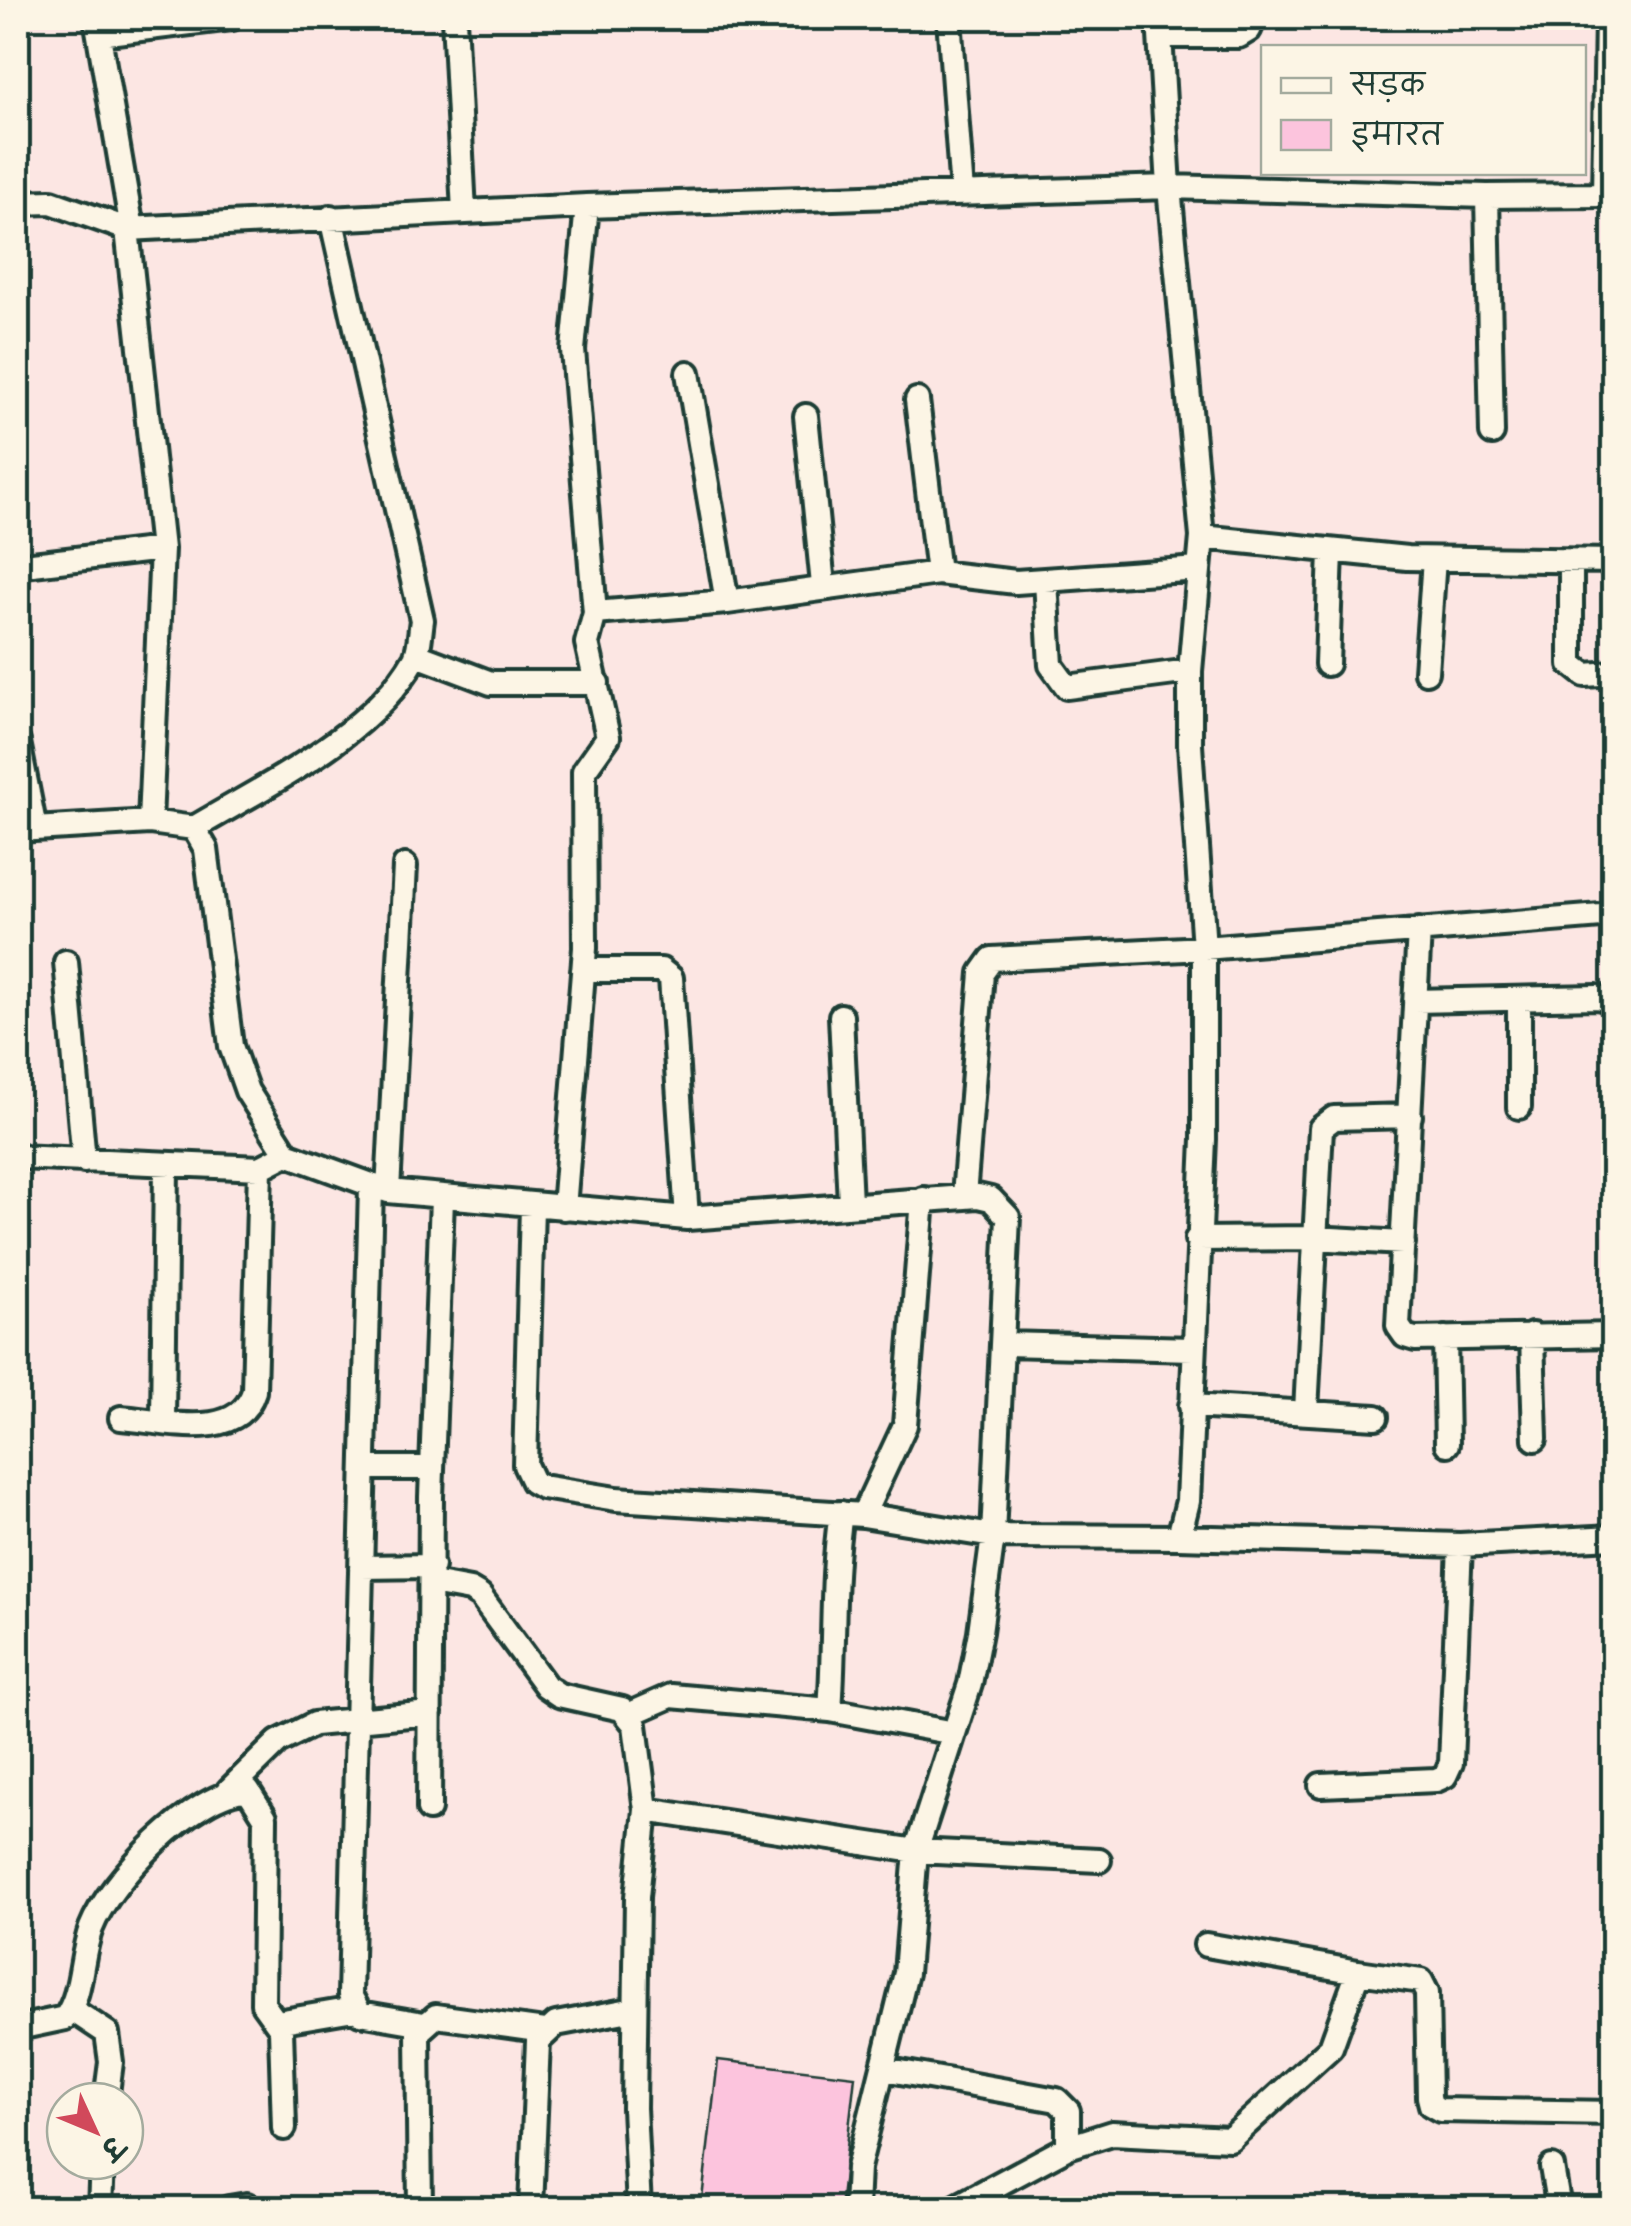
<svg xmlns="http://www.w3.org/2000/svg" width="1631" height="2226" viewBox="0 0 1631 2226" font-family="Pangolin,'Playpen Sans Deva',sans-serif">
  <rect width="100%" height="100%" fill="#fce6e3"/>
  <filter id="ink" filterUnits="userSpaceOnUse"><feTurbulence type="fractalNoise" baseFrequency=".01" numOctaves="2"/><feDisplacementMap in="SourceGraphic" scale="20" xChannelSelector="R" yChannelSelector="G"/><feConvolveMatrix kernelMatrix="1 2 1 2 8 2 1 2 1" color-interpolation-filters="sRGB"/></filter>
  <g filter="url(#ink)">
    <path fill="#fcc4dd" stroke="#1f3d34" stroke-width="2.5" d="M718,2060L855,2076L840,2208H701Z"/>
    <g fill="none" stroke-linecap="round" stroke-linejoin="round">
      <defs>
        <path id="minor" d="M96,18L132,229
          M454,18L464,212
          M949,18L962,193
          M99,34L232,18
          M1161,36H1239L1249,30L1254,18
          M1487,196L1492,433
          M18,203L51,202L127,229
          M587,206L573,350L595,613L727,602L938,573L1016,582L1199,569
          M688,373L727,602
          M917,400L938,573
          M806,416L823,585
          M1202,537L1407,558L1614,561
          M1571,561V664L1585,675L1614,673
          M24,565L162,549
          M1046,581L1051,665L1067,687L1190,671
          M417,655L491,683H597
          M1327,664L1331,551
          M1426,672L1434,559
          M18,742L35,829
          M150,822L162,549L127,229L587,206L1169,187L1159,18
          M194,828C266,785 372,735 415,658C420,648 420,632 422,620L331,217
          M18,830L150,822L194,828L206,849L231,1046L247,1091L287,1154L388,1191L687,1218L978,1196L991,1199L1008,1217L993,1536L980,1632L970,1684L916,1851L906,1973L858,2168L856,2208
          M1419,930L1398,1326L1405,1336L1415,1339L1614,1335
          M66,962L84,1161
          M583,970H661L671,978L687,1218
          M1415,1001L1597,997L1609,1000L1614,1009
          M841,1016L850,1203
          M1519,1107V999
          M18,1157L260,1168
          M371,1187L350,1995L360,2013L424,2024
          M388,1191L405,866
          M964,1196L982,973L992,959L1204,948L1614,915
          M532,1206L525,1465L533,1482L542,1487L616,1499L863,1515L993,1536L1179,1537L1188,1501L1204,1139V948L1190,745V671L1202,537L1169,187L1487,196L1604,195L1607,18
          M564,1208L585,948L584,771L608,737L587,643L595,613
          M1197,1239L1314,1238L1403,1243
          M1532,1335L1535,1439
          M1445,1338L1447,1444
          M1004,1344L1193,1349
          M1191,1406L1376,1417
          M1306,1411L1321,1128L1334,1118L1410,1116
          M121,1418C164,1421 238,1443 254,1391L260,1168L287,1154
          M163,1421L166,1166
          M365,1468H432
          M863,1515L905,1425L923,1199
          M1179,1537L1460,1545L1614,1537
          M361,1567L432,1566
          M432,1583L470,1590L480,1596L546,1686L559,1695L622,1709L635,1725L646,1810L637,1897L634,2108L639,2208
          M830,1710C835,1644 831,1579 841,1513
          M630,1714L671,1696L830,1710L954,1733
          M1321,1785L1436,1780L1445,1776L1451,1763L1460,1545
          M229,1790L278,1742L314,1724L430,1713
          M429,1809L431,1497L442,1198
          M646,1810L916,1851L1099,1860
          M1206,1945L1358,1972
          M71,2009L107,2033L111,2062L106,2101
          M277,2022L354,2009
          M18,2028L65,2018C83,1993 80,1957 91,1928C109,1881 196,1790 248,1790L265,1817L263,2004L281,2029L284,2128
          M884,2069L1057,2100L1068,2111V2147
          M1552,2167L1559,2208
          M100,2208L102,2161
          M229,2208L247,2205
          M420,2208L418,2032L436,2016L545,2031
          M531,2208L538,2041L556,2024L635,2009
          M954,2208L1068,2147L1112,2133L1230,2139L1331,2047L1358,1972L1421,1981L1427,1993L1429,2097L1431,2105L1440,2110L1614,2113"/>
      </defs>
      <use href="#minor" stroke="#1f3d34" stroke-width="30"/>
      <use href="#minor" stroke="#fcf5e5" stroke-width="22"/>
    </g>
  </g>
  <rect width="1631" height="2226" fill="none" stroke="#fcf5e5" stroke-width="60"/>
  <rect x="30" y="30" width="1571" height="2166" fill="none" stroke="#1f3d34" stroke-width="4" filter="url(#ink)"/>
  <rect x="1261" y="45" width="325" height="130" fill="#fcf5e5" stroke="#a4ab9e" stroke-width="2.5"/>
  <rect x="1281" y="78" width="50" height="15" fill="#fcf5e5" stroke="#a4ab9e" stroke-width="2.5"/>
  <text x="1351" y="95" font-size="30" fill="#1f3d34">सड़क</text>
  <rect x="1281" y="120" width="50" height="30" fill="#fcc4dd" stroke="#a4ab9e" stroke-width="2.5"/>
  <text x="1351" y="145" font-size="30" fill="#1f3d34">इमारत</text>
  <g transform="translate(95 2131) rotate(134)"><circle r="48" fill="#fcf5e5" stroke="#a4ab9e" stroke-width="2.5"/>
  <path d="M0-8L18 38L0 25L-18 38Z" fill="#d1495b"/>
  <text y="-15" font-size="28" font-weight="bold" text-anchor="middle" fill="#1f3d34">उ</text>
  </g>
</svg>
